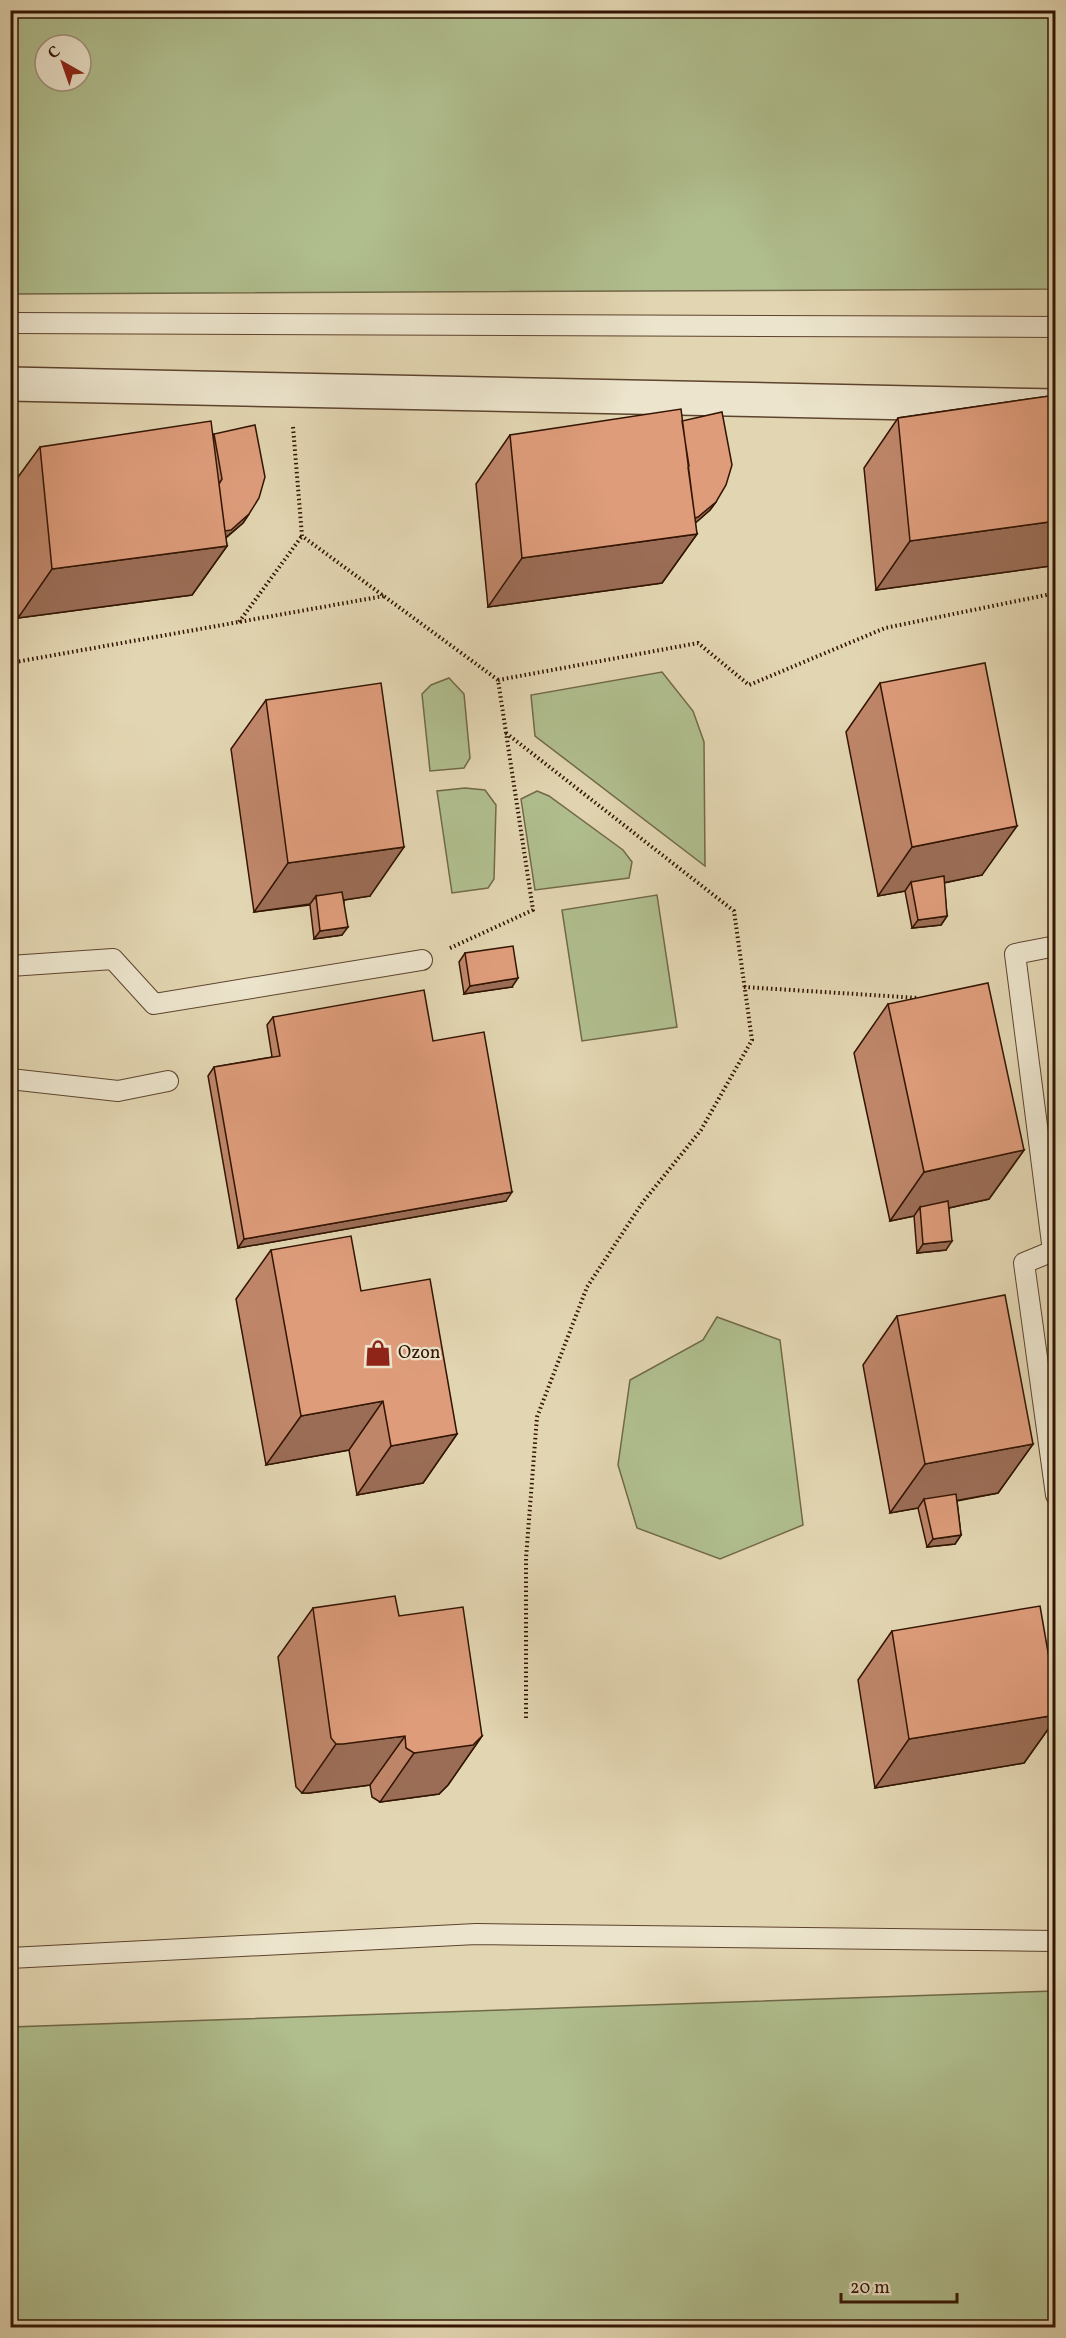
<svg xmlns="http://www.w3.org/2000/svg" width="1066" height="2338" viewBox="0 0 1066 2338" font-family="Vollkorn,serif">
  <rect width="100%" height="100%" fill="#e2d5b1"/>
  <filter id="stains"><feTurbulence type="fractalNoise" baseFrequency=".00333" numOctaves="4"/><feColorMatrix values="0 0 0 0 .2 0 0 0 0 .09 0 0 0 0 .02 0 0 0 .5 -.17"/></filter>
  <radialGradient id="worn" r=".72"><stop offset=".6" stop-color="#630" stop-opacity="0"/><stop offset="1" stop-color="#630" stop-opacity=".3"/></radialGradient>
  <path fill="#b0be8e" stroke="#716948" stroke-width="1.5" fill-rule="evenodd" d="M10,11H1055V289L11,294ZM45,45H81V81H45Z
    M662,672L693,711L704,742L705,866L535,736L531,695Z
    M449,678L464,694L470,758L464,768L430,771L422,694L431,685Z
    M465,788L485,790L496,805L494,879L488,888L452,893L437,791Z
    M537,791L549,796L623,850L632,862L629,878L535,890L521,799Z
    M657,895L677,1027L582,1041L562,910Z
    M717,1317L780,1340L803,1525L720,1559L637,1528L618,1465L630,1380L703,1340Z
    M1055,1991V2327H11V2027Z"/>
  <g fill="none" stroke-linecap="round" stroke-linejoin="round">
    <defs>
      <path id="lane" d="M10,323L1056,327
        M1056,946L1015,954L1053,1251L1024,1263L1056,1495
        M10,966L113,959L154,1004L422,960
        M10,1079L118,1091L168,1081
        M10,1958L476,1934L1056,1941"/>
      <path id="street" d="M10,384L1056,406"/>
    </defs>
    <use href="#lane" stroke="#5e442e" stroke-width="22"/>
    <use href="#street" stroke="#5e442e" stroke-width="36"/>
    <path stroke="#321402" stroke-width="4" stroke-dasharray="1.5 3" stroke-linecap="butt" d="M293,427L302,536L498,680L533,910L448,949
      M239,622L302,536
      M10,663L384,596
      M498,680L698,643L749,685L885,628L1056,593
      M506,733L734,911L752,1040L701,1130L643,1202L587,1287L537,1417L526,1558V1719
      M744,987L919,998"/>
    <use href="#lane" stroke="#ece4cc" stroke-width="20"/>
    <use href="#street" stroke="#ece4cc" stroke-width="33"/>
  </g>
  <path fill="#bf866a" stroke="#321402" stroke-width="1.5" d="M1056,395V559L1050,566L876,590L864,468L898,418Z
    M214,434L249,514L243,523L226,538L227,546L192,595L18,618L10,547V488L40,447L212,435Z
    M510,435L716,502L710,510L695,523L697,534L662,583L488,607L476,484Z
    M880,683L982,875L944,883L947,916L941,925L912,928L905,891L878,896L846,732Z
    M266,700L370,896L344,900L342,935L314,939L310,905L254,912L231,749Z
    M465,953L512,987L464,994L459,962Z
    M888,1004L1024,1150L989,1199L949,1208L946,1250L917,1253L914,1216L890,1221L854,1053Z
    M273,1017L433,1041L506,1201L238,1248L208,1076L214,1067L272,1057L267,1025Z
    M271,1250L361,1291L457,1434L423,1483L357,1495L349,1450L266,1465L236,1299Z
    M897,1316L1033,1444L998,1493L957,1501L961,1535L955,1544L927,1547L918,1508L890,1513L863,1365Z
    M313,1608L399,1616L482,1736L448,1785L439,1794L380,1802L372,1797L370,1785L309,1793H302L296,1787L278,1657Z
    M892,1631L1056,1698V1718L1024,1763L875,1788L858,1680Z"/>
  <path fill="#9b6d56" stroke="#321402" stroke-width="1.5" d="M716,502L710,510L692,526L656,536Z
    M249,514L243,523L225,538L186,548Z
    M1056,521V559L1050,566L876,590L910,541Z
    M697,534L662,583L488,607L522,558Z
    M227,546L192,595L18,618L52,569Z
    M1017,826L982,875L913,889L911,882L905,891L878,896L912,847Z
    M404,847L370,896L317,904L316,896L310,904L254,912L288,863Z
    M947,916L941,925L912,928L918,920Z
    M348,927L342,935L314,939L320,931Z
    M518,978L512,987L464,994L470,986Z
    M1024,1150L989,1199L921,1214L920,1207L914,1216L890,1221L924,1172Z
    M512,1192L506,1201L238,1248L244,1239Z
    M952,1241L946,1250L917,1253L923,1244Z
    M383,1401L349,1450L266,1465L301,1416Z
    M457,1434L423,1483L357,1495L391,1446Z
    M1033,1444L998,1493L926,1506L924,1499L918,1508L890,1513L925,1464Z
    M961,1535L955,1544L927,1547L933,1539Z
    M1056,1715V1718L1024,1763L875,1788L909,1739Z
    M405,1736L370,1785L309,1793H302L336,1744Z
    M482,1736L448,1785L439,1794L380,1802L414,1753Z"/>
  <path fill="#de9c7b" stroke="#321402" stroke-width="1.5" d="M1056,395V521L910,541L898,418Z
    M681,409L697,534L522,558L510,435Z
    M722,412L732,465L726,485L716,502L698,517L695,518L688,467L689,466L682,421Z
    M211,421L227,546L52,569L40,447Z
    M255,425L265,477L259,498L249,514L231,530L225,531L219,484L222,479L214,434Z
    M985,663L1017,826L912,847L880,683Z
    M381,683L404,847L288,863L266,700Z
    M944,876L947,916L918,920L911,882Z
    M342,892L348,927L320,931L316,896Z
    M513,946L518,978L470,986L465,953Z
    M988,983L1024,1150L924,1172L888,1004Z
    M424,990L433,1041L484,1032L512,1192L244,1239L214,1067L280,1056L273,1017Z
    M948,1201L952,1241L923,1244L920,1207Z
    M351,1236L361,1291L430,1279L457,1434L391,1446L383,1401L301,1416L271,1250Z
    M1005,1295L1033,1444L925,1464L897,1316Z
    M956,1494L961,1535L933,1539L924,1499Z
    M395,1596L399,1616L463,1607L482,1736L473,1745L414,1753L406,1748L405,1736L343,1744H336L331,1738L313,1608Z
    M1040,1606L1056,1698V1715L909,1739L892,1631Z"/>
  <defs>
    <symbol id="shop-bare" viewBox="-9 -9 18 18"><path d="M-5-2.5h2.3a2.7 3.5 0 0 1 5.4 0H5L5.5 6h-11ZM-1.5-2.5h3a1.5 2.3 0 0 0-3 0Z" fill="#8f2418" stroke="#ece4cc" stroke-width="2.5" paint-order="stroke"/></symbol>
  </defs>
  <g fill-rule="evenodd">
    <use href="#shop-bare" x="359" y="1334" width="38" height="38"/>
  </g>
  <g text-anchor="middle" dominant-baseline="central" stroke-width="4.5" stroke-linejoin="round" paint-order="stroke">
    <g font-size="18" fill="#321402" stroke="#ece4cc" text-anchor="start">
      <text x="398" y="1353">Ozon</text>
    </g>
  </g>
  <rect width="1066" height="2338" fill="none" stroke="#e2d5b1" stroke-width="36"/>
  <rect x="12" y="12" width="1042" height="2314" fill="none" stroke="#321402" stroke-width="3"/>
  <rect x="18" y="18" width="1030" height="2302" fill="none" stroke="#321402" stroke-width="1.5"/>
  <g transform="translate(63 63) rotate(320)"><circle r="28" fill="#ece4cc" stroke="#a2917b" stroke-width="1.5"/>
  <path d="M0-4.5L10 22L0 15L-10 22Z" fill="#8f2418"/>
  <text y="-9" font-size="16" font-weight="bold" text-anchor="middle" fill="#321402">С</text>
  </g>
  <path d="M841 2293v9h116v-9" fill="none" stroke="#321402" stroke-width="3"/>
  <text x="850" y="2293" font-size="18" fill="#321402" stroke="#ece4cc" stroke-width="4.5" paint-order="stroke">20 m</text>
  <rect width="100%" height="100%" filter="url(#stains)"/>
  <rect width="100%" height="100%" fill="url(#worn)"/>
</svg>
